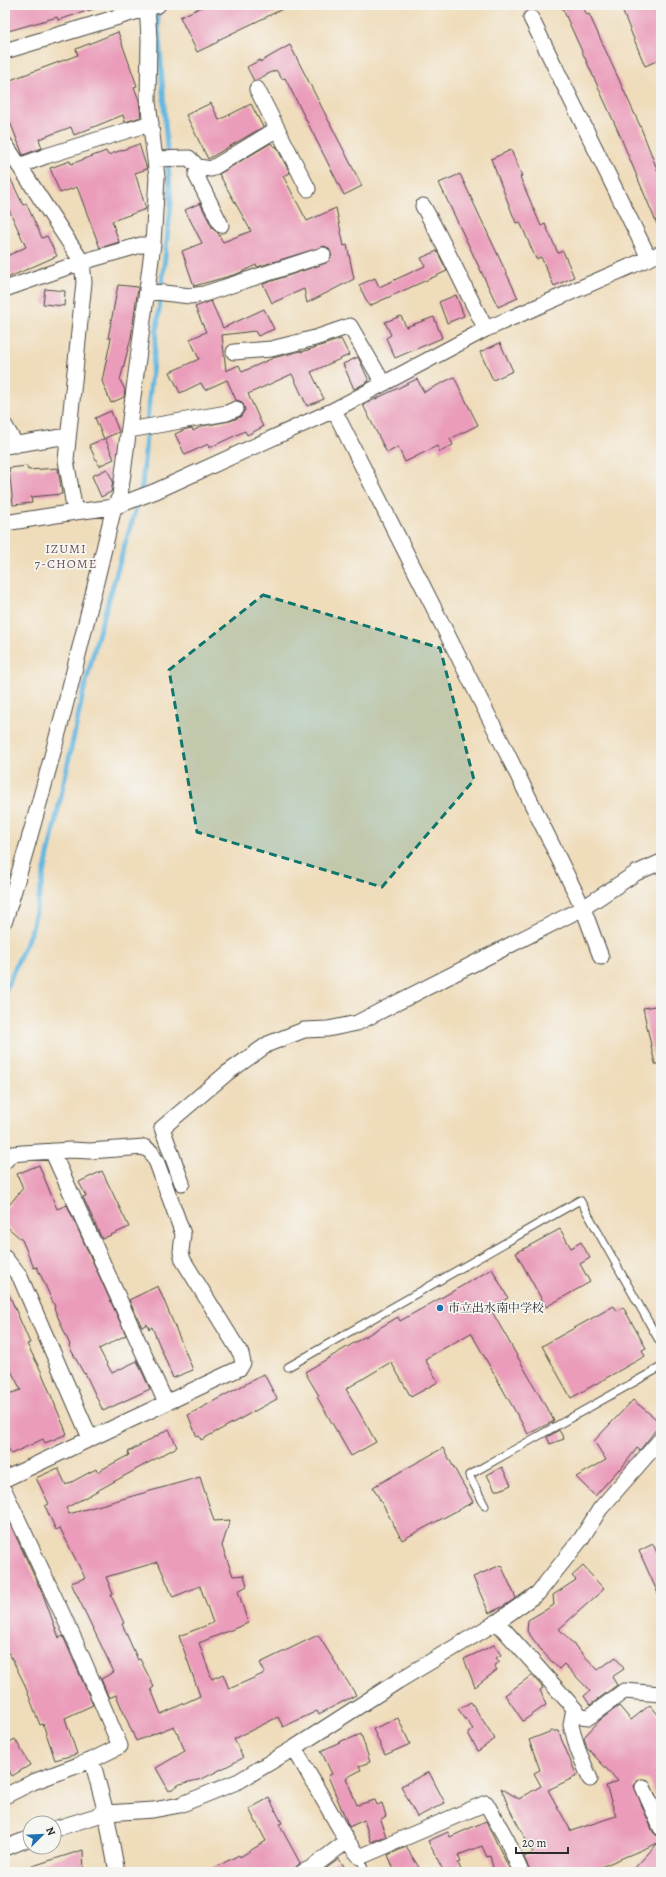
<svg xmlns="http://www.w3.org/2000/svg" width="666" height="1877" viewBox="0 0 666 1877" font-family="Alegreya,'Noto Serif JP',serif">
  <rect width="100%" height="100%" fill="#f6f6f2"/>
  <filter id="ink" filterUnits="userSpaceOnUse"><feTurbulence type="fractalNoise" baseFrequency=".025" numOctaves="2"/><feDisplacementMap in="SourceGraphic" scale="8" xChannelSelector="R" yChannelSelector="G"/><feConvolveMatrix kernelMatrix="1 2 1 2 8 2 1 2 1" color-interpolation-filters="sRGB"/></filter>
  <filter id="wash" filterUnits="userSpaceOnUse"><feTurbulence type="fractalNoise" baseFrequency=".012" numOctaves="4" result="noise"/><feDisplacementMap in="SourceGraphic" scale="16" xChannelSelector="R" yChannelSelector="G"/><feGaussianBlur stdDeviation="0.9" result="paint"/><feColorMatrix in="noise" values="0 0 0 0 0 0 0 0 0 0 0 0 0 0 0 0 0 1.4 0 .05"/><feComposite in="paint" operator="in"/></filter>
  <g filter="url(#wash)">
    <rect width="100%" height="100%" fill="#efdcba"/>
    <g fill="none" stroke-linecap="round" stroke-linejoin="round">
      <path stroke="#64b7e0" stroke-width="5" d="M140,494L142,486L149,399L171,204L157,8
        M5,991L32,929L83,694L97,639L138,501"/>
    </g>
    <g id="blocks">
      <path fill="#ea9cba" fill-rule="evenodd" d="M5,5H97V8L58,20L57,17L5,32Z
        M206,5H291L218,40V42L197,52L180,17Z
        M561,5H582L587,15L589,14L641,128L661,179V234L618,131Z
        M620,5H657L661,16V59L645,66Z
        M118,32L137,86L134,87L139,100L141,117L125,122L123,115L74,135L71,127L39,139L42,148L23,155L5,109V82L78,55L76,49Z
        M290,45L362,186L344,195L285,78L282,79L276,70L254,81L247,67L260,60V62Z
        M211,103L219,120L251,104L263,127L208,159L186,115Z
        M271,143L274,147L276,146L290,173L283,176L307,221L336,208L344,246L347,245L354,279L307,303L304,289L272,303L263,284L326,263L332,256L329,249L325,246L257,267L256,265L237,274L194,286L182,251L202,243L185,210L200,203L213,229L218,233L223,242L251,231L219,174Z
        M139,144L147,169L135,173L146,209L112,221L119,242L100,248L77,187L60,193L50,168L70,161L71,164L106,151L108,155Z
        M511,150L522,176L520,177L541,226L545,224L558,253L563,251L574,277L554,286L541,257L536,259L520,222L516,223L491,159Z
        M5,167L23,205L26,203L42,238L47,236L57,256L5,279V257L26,247L5,201Z
        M460,174L518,298L498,307L439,183Z
        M437,251L447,271L369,306L359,285L375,278L379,287L425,266L421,258Z
        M118,285L138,287L131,338L120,380L125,390L124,397L111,403L102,381L111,338H108Z
        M45,289L65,291L64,306L43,304Z
        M456,295L464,316L447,323L439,302Z
        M211,301L223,328L264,309L274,329L258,336L255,331L222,335L226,371L239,365L242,372L273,358L301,351L302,352L341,339L349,355L311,372L324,399L307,406L292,374L248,394L263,427L247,435L245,431L209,448L208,444L185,455L175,434L186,429L192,428L193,431L202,426L230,421L240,417L245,410L242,402L236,400L227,380L205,390L201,383L180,393L170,372L199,359L190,339L206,332L195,307Z
        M401,316L406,327L434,317L442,338L395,358L386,338L391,335L385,322Z
        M500,343L513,371L493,380L480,352Z
        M358,357L369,381L354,389L343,364Z
        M454,377L478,425L450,439L453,445L440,452L437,446L405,462L398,447L387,453L363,405L417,379L424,392Z
        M111,411L119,432L105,438L114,459L99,466L89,445L104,439L95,418Z
        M27,466L28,470L58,468L62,494L31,497L32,503L13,505L9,468Z
        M107,469L113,481L111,492L101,497L92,476Z
        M661,1005V1064H655L643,1008Z
        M39,1165L57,1209L67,1205L126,1335L99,1349L112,1373L137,1361L150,1389L103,1411L85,1373L84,1374L69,1346L70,1345L54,1308L55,1307L37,1267L34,1268L22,1240L5,1225V1210L23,1188L17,1174Z
        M102,1171L129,1227L102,1239L83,1197L86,1196L79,1182Z
        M560,1229L571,1248L581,1242L590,1258L580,1264L590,1282L546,1307L516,1253Z
        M492,1269L508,1298L490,1308L554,1421L528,1434L471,1333L425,1359L438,1382L411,1397L391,1362L346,1389L376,1442L351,1456L317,1397L319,1396L305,1372L398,1317L400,1321Z
        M5,1285L30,1343L27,1344L41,1371L67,1434L45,1443L43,1439L11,1454L5,1441V1395L21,1390L5,1359Z
        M158,1286L193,1370L173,1378L152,1327L149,1329L147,1324L142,1327L129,1300Z
        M614,1306L617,1311L623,1307L646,1348L642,1350L645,1356L571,1398L542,1346Z
        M264,1374L277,1399L201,1440L199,1436L197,1437L188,1415Z
        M633,1400L661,1423L640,1450L637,1448L620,1470L619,1469L595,1496L576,1477L606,1460L594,1441Z
        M169,1429L177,1447L66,1508L69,1514L200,1477L214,1521L230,1520L222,1546L233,1576L244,1575L247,1586L238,1591L248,1623L199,1643L212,1679L223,1674L229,1689L265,1673L260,1663L318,1635L356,1695L319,1714L317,1711L283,1727L278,1717L234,1739L243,1758L202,1779L180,1784L169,1791L156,1768L185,1751L174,1726L136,1741L116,1695L109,1698L101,1679L114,1672L71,1583L85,1578L60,1528L56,1530L45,1506L49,1504L36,1478L58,1468L66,1485L96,1469L97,1472L129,1455L128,1452ZM158,1562L173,1597L200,1586L213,1623L179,1636L200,1696L161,1714L151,1689L154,1687L140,1659L138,1660L122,1624L124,1623L111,1595L113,1594L106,1577Z
        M559,1430L564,1439L550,1444L547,1437Z
        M443,1448L473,1502L402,1540L373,1487Z
        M502,1467L511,1485L500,1490H495L487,1475Z
        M5,1513L44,1597L59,1638L63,1636L93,1705L65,1718L77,1754L55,1760L43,1724L40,1725L24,1683L9,1653L5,1654Z
        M653,1544L661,1562V1600L639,1551Z
        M501,1565L516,1598L504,1606L489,1613L473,1577Z
        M583,1566L604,1589L559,1629L598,1670L616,1657L624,1669L612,1677L617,1685L590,1705L584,1696L590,1691L564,1664L559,1669L542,1651L527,1631L528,1620L554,1605L553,1595L576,1580L572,1576Z
        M494,1645L501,1655L496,1658L500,1662L494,1665L497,1670L475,1687L464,1659Z
        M532,1675L543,1688L540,1690L546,1705L523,1721L505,1695Z
        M471,1702L495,1739L478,1751L468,1733L473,1729L458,1709Z
        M650,1705L661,1718V1806L648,1780L639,1779L634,1786L653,1832L656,1835L661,1837V1872H631L658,1843L589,1872H530L524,1857L533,1853L510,1810L501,1788L519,1799L541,1786L534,1773L540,1770L529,1740L552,1731H558L577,1776L548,1790L571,1831L616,1816L606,1786L618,1781L587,1748L584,1737L600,1720L619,1706L631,1720Z
        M398,1718L410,1744L385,1755L373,1729Z
        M361,1734L370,1762L359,1766L361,1770L346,1778L357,1805L375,1800L377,1805L382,1803L386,1816L380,1820L386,1836L371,1842L364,1820L349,1827L328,1776L332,1774L321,1751L346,1739L347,1740Z
        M15,1739L30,1765L12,1776L5,1764V1745Z
        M429,1772L445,1803L417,1817L401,1786Z
        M269,1798L282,1823L279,1824L300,1863L296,1867L294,1872H206L239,1855L240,1857L266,1841L249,1809Z
        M486,1821L511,1872H492L494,1871L490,1856L487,1857L482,1846L458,1855L461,1862L458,1863L462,1872H444L428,1841L448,1832L450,1837Z
        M406,1847L422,1872H395L388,1855Z
        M83,1850L84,1872H24L23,1869Z
        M339,1859L348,1872H321Z"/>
    </g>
  </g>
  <g filter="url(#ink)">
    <use href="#blocks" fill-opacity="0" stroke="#484640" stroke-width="1"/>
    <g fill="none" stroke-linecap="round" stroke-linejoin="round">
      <defs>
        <path id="lane" d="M288,1367L580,1200L661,1344
          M485,1506L469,1475L661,1367
          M360,1857L365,1872"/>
        <path id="street" d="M531,18L649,258
          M5,51L158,5
          M257,89L308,189
          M5,144L82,262L5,289
          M155,159L189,158L198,167L211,169L277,129
          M19,166L46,156L151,123
          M198,167L196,175L221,225
          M423,206C446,246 464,288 486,329
          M153,244L141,245L82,262L84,282L66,460L75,512L114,507L156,491L334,410L486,329L661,253
          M147,291L190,296L204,294L323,255
          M234,352L271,349L315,338L350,326L383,383
          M334,410L501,741L583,908L601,957
          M5,426L16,445
          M129,430L227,413L236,409
          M5,446L68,436
          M5,523L75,512
          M5,920C47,784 81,646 114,507L120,496L153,244L157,177L148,101L149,39L147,5
          M52,1151L166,1403
          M5,1161L12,1154L23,1153L71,1150L90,1151L144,1147L151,1152L157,1163L183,1234L181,1252L183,1260L241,1354L243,1363L240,1368L5,1479
          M182,1183L162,1128L227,1073L268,1044L304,1030L328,1029L357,1023L583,908L636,873L661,862
          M5,1258L20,1277L90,1438
          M5,1492L76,1643L120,1746L92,1760
          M497,1622L581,1716L589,1717L624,1691L661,1694
          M574,1708L571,1725L578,1750L590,1779
          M294,1748L398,1681L497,1622L538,1593L581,1539L600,1509L661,1439
          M643,1787L661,1828
          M5,1796L33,1782L92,1760L106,1813L117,1872
          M54,1829L106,1813L153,1810L180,1805L239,1781L294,1748L347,1841L360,1857L486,1803L507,1840L521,1872
          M5,1848L30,1838
          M303,1872L313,1867L347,1841"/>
      </defs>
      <use href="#lane" stroke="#484640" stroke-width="9"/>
      <use href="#street" stroke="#484640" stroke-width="17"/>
      <use href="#lane" stroke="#fff" stroke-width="7"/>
      <use href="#street" stroke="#fff" stroke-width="15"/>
    </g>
  </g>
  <path fill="#0f766e" fill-opacity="0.2" stroke="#0f766e" stroke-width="3" stroke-dasharray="8 5" stroke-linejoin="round" d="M263,595L440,648L474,780L382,887L197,832L169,670Z"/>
  <circle fill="#1f6fb2" stroke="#f6f6f2" stroke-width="1.5" cx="440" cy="1308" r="4"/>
  <g text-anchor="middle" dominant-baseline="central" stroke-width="3.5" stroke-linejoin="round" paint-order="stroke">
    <g font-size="12" fill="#2b2b2b" stroke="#f6f6f2" text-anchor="start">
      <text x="448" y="1308">市立出水南中学校</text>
    </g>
    <g font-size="13" letter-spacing="1" fill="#6e535d" stroke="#f6f6f2">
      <text x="66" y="548">IZUMI<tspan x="66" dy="15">7-CHOME</tspan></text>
    </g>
  </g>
  <rect width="666" height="1877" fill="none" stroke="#f6f6f2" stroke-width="20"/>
  <g transform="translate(42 1835) rotate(66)"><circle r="19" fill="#f6f6f2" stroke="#a5a5a2"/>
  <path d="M0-3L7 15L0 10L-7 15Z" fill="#1f6fb2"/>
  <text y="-6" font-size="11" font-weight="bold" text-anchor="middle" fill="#2b2b2b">N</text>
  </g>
  <path d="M516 1847v6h52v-6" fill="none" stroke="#2b2b2b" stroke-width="2"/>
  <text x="522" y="1847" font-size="12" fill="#2b2b2b" stroke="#f6f6f2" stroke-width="3" paint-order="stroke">20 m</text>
</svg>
